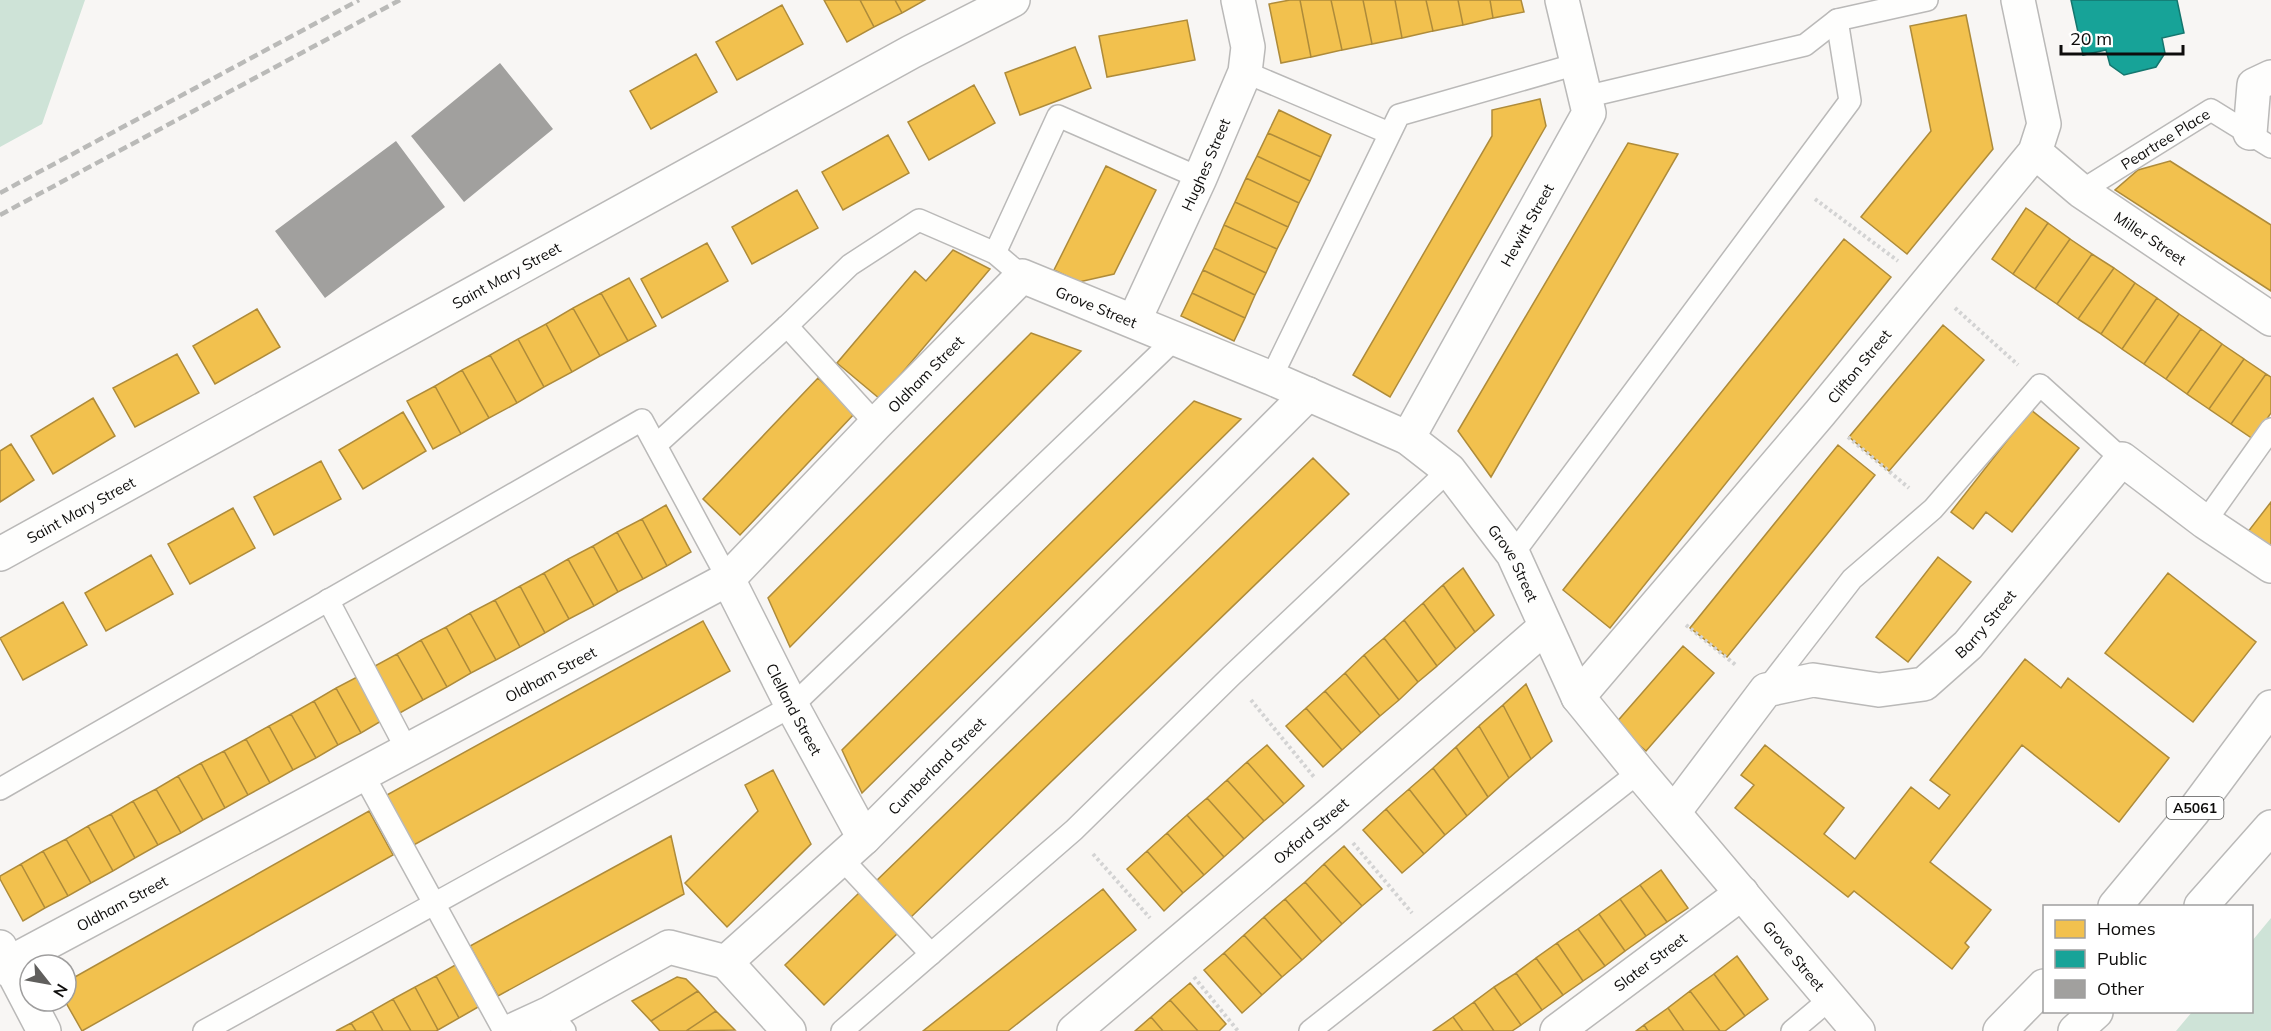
<svg xmlns="http://www.w3.org/2000/svg" width="2271" height="1031" viewBox="0 0 2271 1031" font-family="Mulish,sans-serif">
  <rect width="100%" height="100%" fill="#f8f6f4"/>
  <path fill="#cee3d7" d="M0,0H85L42,124L0,147Z
    M2271,918V1031H2176L2192,1012H2252V941Z"/>
  <path fill="#f2c14e" stroke="#ae8b3a" stroke-width="1.5" d="M824,0H860L874,27L847,42Z
    M860,0H895L902,13L874,27Z
    M895,0H925L902,13Z
    M1290,0H1300L1311,57L1281,63L1269,4Z
    M1300,0H1331L1342,50L1311,57Z
    M1331,0H1363L1372,44L1342,50Z
    M1363,0H1395L1402,38L1372,44Z
    M1395,0H1426L1433,31L1402,38Z
    M1426,0H1458L1463,25L1433,31Z
    M1458,0H1490L1493,18L1463,25Z
    M1490,0H1521L1524,12L1493,18Z
    M782,5L803,44L737,80L716,42Z
    M1966,15L1993,149L1907,254L1861,217L1931,131L1910,26Z
    M1187,20L1195,60L1107,77L1099,36Z
    M1075,47L1091,88L1020,115L1005,73Z
    M696,54L717,92L651,129L630,91Z
    M974,85L995,123L929,160L908,122Z
    M1540,99L1546,126L1390,397L1353,375L1492,136V110Z
    M1279,110L1331,135L1321,157L1268,133Z
    M1268,133L1321,157L1310,181L1257,156Z
    M888,135L909,173L843,210L822,172Z
    M1628,143L1678,154L1491,477L1458,431Z
    M1257,156L1310,181L1299,203L1246,178Z
    M2170,161L2271,225V291L2115,190L2138,170Z
    M1106,166L1156,190L1114,274L1079,282L1054,270Z
    M1246,178L1299,203L1288,227L1235,202Z
    M797,190L818,228L752,264L732,227Z
    M1235,202L1288,227L1277,249L1224,225Z
    M2026,208L2048,223L2013,274L1992,259Z
    M2048,223L2070,239L2035,289L2013,274Z
    M1224,225L1277,249L1266,273L1214,248Z
    M1844,239L1891,277L1610,628L1563,590Z
    M2070,239L2092,254L2057,304L2035,289Z
    M707,243L728,281L662,318L641,279Z
    M1214,248L1266,273L1255,295L1203,270Z
    M953,250L990,269L880,399L837,363L915,271L926,281Z
    M2092,254L2114,268L2078,319L2057,304Z
    M2114,268L2135,283L2101,334L2078,319Z
    M1203,270L1255,295L1245,318L1192,293Z
    M629,278L656,326L628,341L601,293Z
    M2135,283L2157,298L2122,349L2101,334Z
    M601,293L628,341L600,356L573,308Z
    M1192,293L1245,318L1234,341L1181,316Z
    M2157,298L2179,314L2144,364L2122,349Z
    M573,308L600,356L572,372L546,324Z
    M257,309L280,347L215,384L193,346Z
    M2179,314L2201,329L2166,379L2144,364Z
    M546,324L572,372L544,387L518,339Z
    M1943,325L1984,360L1889,471L1849,437Z
    M2201,329L2222,344L2187,394L2166,379Z
    M1031,333L1081,351L790,647L768,598Z
    M518,339L544,387L517,403L490,355Z
    M2222,344L2244,359L2209,409L2187,394Z
    M177,354L199,393L135,427L113,388Z
    M490,355L517,403L489,418L462,370Z
    M2244,359L2266,374L2231,424L2209,409Z
    M462,370L489,418L461,434L435,386Z
    M2266,374L2271,377V413L2253,439L2231,424Z
    M818,378L855,413L740,535L703,499Z
    M435,386L461,434L433,449L407,401Z
    M93,398L115,436L53,474L31,436Z
    M1194,401L1241,419L862,793L842,750Z
    M2031,410L2079,448L2012,532L1986,512L1973,529L1951,512Z
    M403,412L426,451L363,489L339,450Z
    M11,444L34,480L0,502V451Z
    M1838,445L1875,475L1727,657L1690,628Z
    M1313,458L1349,494L909,919L874,883Z
    M321,461L341,499L274,535L254,497Z
    M2271,502V552L2247,533Z
    M666,505L691,552L667,566L642,519Z
    M233,508L255,548L190,584L168,544Z
    M642,519L667,566L643,579L617,532Z
    M617,532L643,579L618,592L593,546Z
    M593,546L618,592L594,606L568,559Z
    M151,555L173,594L106,631L85,593Z
    M1938,557L1971,582L1908,662L1876,637Z
    M568,559L594,606L569,619L544,573Z
    M1463,568L1494,615L1475,632L1443,585Z
    M544,573L569,619L545,633L520,586Z
    M2168,573L2256,642L2193,722L2105,653Z
    M1443,585L1475,632L1456,649L1423,603Z
    M520,586L545,633L520,647L495,600Z
    M495,600L520,647L496,660L470,613Z
    M63,602L87,645L23,680L0,638Z
    M1423,603L1456,649L1437,666L1404,620Z
    M470,613L496,660L471,673L446,627Z
    M1404,620L1437,666L1418,682L1384,638Z
    M703,621L730,671L412,846L385,796Z
    M446,627L471,673L447,687L421,640Z
    M1384,638L1418,682L1399,700L1364,655Z
    M421,640L447,687L423,700L397,654Z
    M1683,646L1714,673L1646,751L1615,724Z
    M397,654L423,700L398,714L373,667Z
    M1364,655L1399,700L1380,716L1345,673Z
    M2025,659L2061,688L2068,678L2169,758L2119,822L2022,745L1930,862L1991,910L1965,943L1969,947L1952,969L1854,891L1848,897L1735,808L1754,785L1741,775L1765,745L1844,808L1824,834L1855,859L1911,787L1939,809L1950,795L1930,780Z
    M1345,673L1380,716L1361,733L1325,691Z
    M359,676L383,720L361,733L336,688Z
    M1526,684L1552,741L1531,759L1503,705Z
    M336,688L361,733L338,745L314,701Z
    M1325,691L1361,733L1342,750L1306,708Z
    M314,701L338,745L316,758L291,714Z
    M1503,705L1531,759L1509,778L1479,726Z
    M1306,708L1342,750L1323,767L1286,726Z
    M291,714L316,758L293,770L269,726Z
    M269,726L293,770L270,783L246,739Z
    M1479,726L1509,778L1488,797L1456,747Z
    M246,739L270,783L248,795L224,751Z
    M1267,745L1304,786L1284,804L1247,762Z
    M1456,747L1488,797L1467,816L1433,768Z
    M224,751L248,795L225,808L201,763Z
    M1247,762L1284,804L1264,821L1227,780Z
    M201,763L225,808L203,820L178,776Z
    M1433,768L1467,816L1445,835L1409,789Z
    M773,770L811,844L727,927L685,883L758,811L745,785Z
    M178,776L203,820L181,833L156,789Z
    M1227,780L1264,821L1244,839L1207,798Z
    M156,789L181,833L158,845L133,801Z
    M1409,789L1445,835L1424,854L1386,809Z
    M1207,798L1244,839L1224,857L1187,815Z
    M133,801L158,845L135,858L111,814Z
    M1386,809L1424,854L1402,873L1363,830Z
    M369,811L393,855L82,1031L65,1001L66,982Z
    M111,814L135,858L113,871L88,826Z
    M1187,815L1224,857L1204,875L1167,833Z
    M88,826L113,871L91,883L66,839Z
    M1167,833L1204,875L1183,893L1147,851Z
    M671,836L684,894L498,996L470,946Z
    M66,839L91,883L68,896L43,851Z
    M1344,846L1382,889L1362,906L1324,864Z
    M43,851L68,896L45,908L21,864Z
    M1147,851L1183,893L1164,911L1127,869Z
    M21,864L45,908L23,921L0,879V876Z
    M1324,864L1362,906L1342,924L1305,882Z
    M1661,870L1688,908L1667,922L1640,885Z
    M1305,882L1342,924L1322,942L1285,899Z
    M1640,885L1667,922L1646,936L1620,899Z
    M1103,889L1136,930L1008,1031H923Z
    M860,892L899,932L824,1005L785,965Z
    M1285,899L1322,942L1302,960L1264,917Z
    M1620,899L1646,936L1625,951L1599,914Z
    M1599,914L1625,951L1605,966L1578,929Z
    M1264,917L1302,960L1282,977L1244,935Z
    M1578,929L1605,966L1583,981L1557,943Z
    M1244,935L1282,977L1262,995L1224,953Z
    M1557,943L1583,981L1563,995L1536,958Z
    M1224,953L1262,995L1242,1013L1204,970Z
    M1737,956L1768,999L1745,1016L1714,974Z
    M1536,958L1563,995L1542,1010L1516,973Z
    M457,964L480,1006L459,1018L436,976Z
    M1516,973L1542,1010L1521,1025L1494,987Z
    M1714,974L1745,1016L1725,1031H1720L1690,991Z
    M436,976L459,1018L438,1030L415,987Z
    M677,977L686,979L698,991L651,1021L632,1001Z
    M1190,983L1226,1024L1219,1031H1198L1170,1000Z
    M415,987L438,1030L436,1031H411L393,999Z
    M1494,987L1521,1025L1512,1031H1494L1474,1002Z
    M698,991L716,1011L686,1031H660L651,1021Z
    M1690,991L1720,1031H1684L1668,1008Z
    M393,999L411,1031H383L372,1011Z
    M1170,1000L1198,1031H1163L1151,1017Z
    M1474,1002L1494,1031H1463L1453,1017Z
    M1668,1008L1684,1031H1648L1644,1025Z
    M372,1011L383,1031H356L351,1023Z
    M716,1011L735,1030L686,1031Z
    M1151,1017L1163,1031H1135Z
    M1453,1017L1463,1031H1433Z
    M351,1023L356,1031H336Z
    M1644,1025L1648,1031H1636Z"/>
  <path fill="#17a398" stroke="#14766e" stroke-width="1.5" d="M2071,0H2177L2184,33L2162,38L2165,53L2156,67L2124,75L2110,65L2106,50L2083,55Z"/>
  <path fill="#a1a09e" d="M500,63L553,129L464,202L411,136Z
    M396,141L445,207L325,298L275,231Z"/>
  <g fill="none" stroke-linecap="round" stroke-linejoin="round">
    <defs>
      <g id="lane">
        <path d="M1245,72L1389,133"/>
        <path d="M1585,97L1805,45L1837,20L1927,0"/>
        <path id="s1" d="M2081,191L2211,110L2271,147"/>
        <path d="M995,253L1058,116L1200,178"/>
        <path d="M787,326L876,424"/>
        <path d="M1271,378L1399,115L1577,64"/>
        <path d="M656,445L787,326L850,265L919,220L995,253L1022,276"/>
        <path d="M2205,522L2271,429"/>
        <path d="M1513,554L1850,101L1837,20"/>
        <path d="M328,600L407,750"/>
        <path d="M1766,690L1852,579L1933,509L2040,385L2122,459"/>
        <path d="M363,774L504,1031"/>
        <path d="M0,789L642,420L728,579"/>
        <path d="M841,858L931,954"/>
        <path d="M550,1013L565,1031"/>
        <path d="M204,1031L792,706L1175,339"/>
        <path d="M842,1031L1074,830L1231,676L1449,470"/>
        <path d="M1310,1031L1639,772"/>
        <path d="M1792,1031L1830,999"/>
      </g>
      <g id="street">
        <path d="M2250,133L2254,85L2271,77"/>
        <path id="s2" d="M2035,152L2081,191L2271,319"/>
        <path id="s3" d="M1134,321L1200,178L1245,72L1248,47L1238,0"/>
        <path id="s4" d="M1408,438L1589,113L1562,0"/>
        <path id="s5" d="M0,554L911,52L1013,0"/>
        <path id="s6" d="M728,579L792,706L864,838"/>
        <path id="s7" d="M1578,697L1820,413L2035,152L2044,124L2018,0"/>
        <path id="s8" d="M1674,812L1766,690L1813,680L1879,690L1924,684L1968,645L2122,459L2205,522L2271,566"/>
        <path d="M0,947L44,1031"/>
        <path id="s9" d="M726,962L864,838L1308,394"/>
        <path d="M726,962L789,1031"/>
        <path id="s10" d="M0,968L728,579L876,424L1022,276L1271,378L1408,438L1449,470L1513,554L1578,697L1639,772L1858,1031"/>
        <path d="M511,1031L550,1013L669,947L726,962"/>
        <path id="s11" d="M1074,1031L1329,815L1545,627"/>
        <path id="s12" d="M1557,1031L1742,893"/>
      </g>
      <path id="highway" d="M2115,906L2193,812L2271,707
        M2201,906L2271,827
        M2000,1031L2044,986
        M2075,1031L2096,1012"/>
    </defs>
    <use href="#lane" stroke="#bab9b8" stroke-width="24"/>
    <use href="#street" stroke="#bab9b8" stroke-width="36"/>
    <use href="#highway" stroke="#bab9b8" stroke-width="36"/>
    <path stroke="#d3d3d3" stroke-width="4" stroke-dasharray="3 3" stroke-linecap="butt" d="M1815,199L1898,261
      M1955,308L2018,365
      M1848,437L1909,488
      M1686,625L1737,666
      M1251,700L1314,777
      M1353,843L1412,913
      M1093,854L1150,918
      M1194,977L1238,1031"/>
    <use href="#lane" stroke="#fefefd" stroke-width="21"/>
    <use href="#street" stroke="#fefefd" stroke-width="33"/>
    <use href="#highway" stroke="#fefefd" stroke-width="33"/>
    <path stroke="#babab8" stroke-width="4.5" stroke-dasharray="9 4.5" stroke-linecap="butt" d="M0,193L359,0
      M0,215L400,0"/>
  </g>
  <g text-anchor="middle" dominant-baseline="central" stroke-width="6" stroke-linejoin="round" paint-order="stroke">
    <rect fill="#fff" stroke="#565655" stroke-width="1.5" x="2166.5" y="797" width="57" height="22" rx="4.5"/>
    <g font-size="14" font-weight="bold" fill="#0e0d0c">
      <text x="2195" y="808">A5061</text>
    </g>
    <g font-size="15" fill="#0e0d0c" stroke="#fff">
      <text stroke="none"><textPath href="#s1" startOffset="99">Peartree Place</textPath></text>
      <text stroke="none"><textPath href="#s3" startOffset="172">Hughes Street</textPath></text>
      <text stroke="none"><textPath href="#s4" startOffset="244">Hewitt Street</textPath></text>
      <text stroke="none"><textPath href="#s2" startOffset="144">Miller Street</textPath></text>
      <text stroke="none"><textPath href="#s5" startOffset="578">Saint Mary Street</textPath></text>
      <text stroke="none"><textPath href="#s10" startOffset="1328">Grove Street</textPath></text>
      <text stroke="none"><textPath href="#s7" startOffset="434">Clifton Street</textPath></text>
      <text stroke="none"><textPath href="#s10" startOffset="1110">Oldham Street</textPath></text>
      <text stroke="none"><textPath href="#s5" startOffset="92">Saint Mary Street</textPath></text>
      <text stroke="none"><textPath href="#s10" startOffset="1832">Grove Street</textPath></text>
      <text stroke="none"><textPath href="#s8" startOffset="399">Barry Street</textPath></text>
      <text stroke="none"><textPath href="#s10" startOffset="624">Oldham Street</textPath></text>
      <text stroke="none"><textPath href="#s6" startOffset="146">Clelland Street</textPath></text>
      <text stroke="none"><textPath href="#s9" startOffset="288">Cumberland Street</textPath></text>
      <text stroke="none"><textPath href="#s11" startOffset="310">Oxford Street</textPath></text>
      <text stroke="none"><textPath href="#s10" startOffset="138">Oldham Street</textPath></text>
      <text stroke="none"><textPath href="#s10" startOffset="2318">Grove Street</textPath></text>
      <text stroke="none"><textPath href="#s12" startOffset="116">Slater Street</textPath></text>
    </g>
  </g>
  <rect x="2043" y="905" width="210" height="108" fill="#ffffff" stroke="#9f9e9e" stroke-width="1.5"/>
  <rect x="2055" y="920" width="30" height="18" fill="#f2c14e" stroke="#9f9e9e" stroke-width="1.5"/>
  <text x="2097" y="935" font-size="18" fill="#0e0d0c">Homes</text>
  <rect x="2055" y="950" width="30" height="18" fill="#17a398" stroke="#9f9e9e" stroke-width="1.5"/>
  <text x="2097" y="965" font-size="18" fill="#0e0d0c">Public</text>
  <rect x="2055" y="980" width="30" height="18" fill="#a1a09e" stroke="#9f9e9e" stroke-width="1.5"/>
  <text x="2097" y="995" font-size="18" fill="#0e0d0c">Other</text>
  <g transform="translate(48 983) rotate(121)"><circle r="28" fill="#ffffff" stroke="#9f9e9e" stroke-width="1.5"/>
  <path d="M0-4.5L10 22L0 15L-10 22Z" fill="#605f5d"/>
  <text y="-9" font-size="16" font-weight="bold" text-anchor="middle" fill="#0e0d0c">N</text>
  </g>
  <path d="M2061 45v9h122v-9" fill="none" stroke="#0e0d0c" stroke-width="3"/>
  <text x="2070" y="45" font-size="18" fill="#0e0d0c" stroke="#ffffff" stroke-width="4.5" paint-order="stroke">20 m</text>
</svg>
